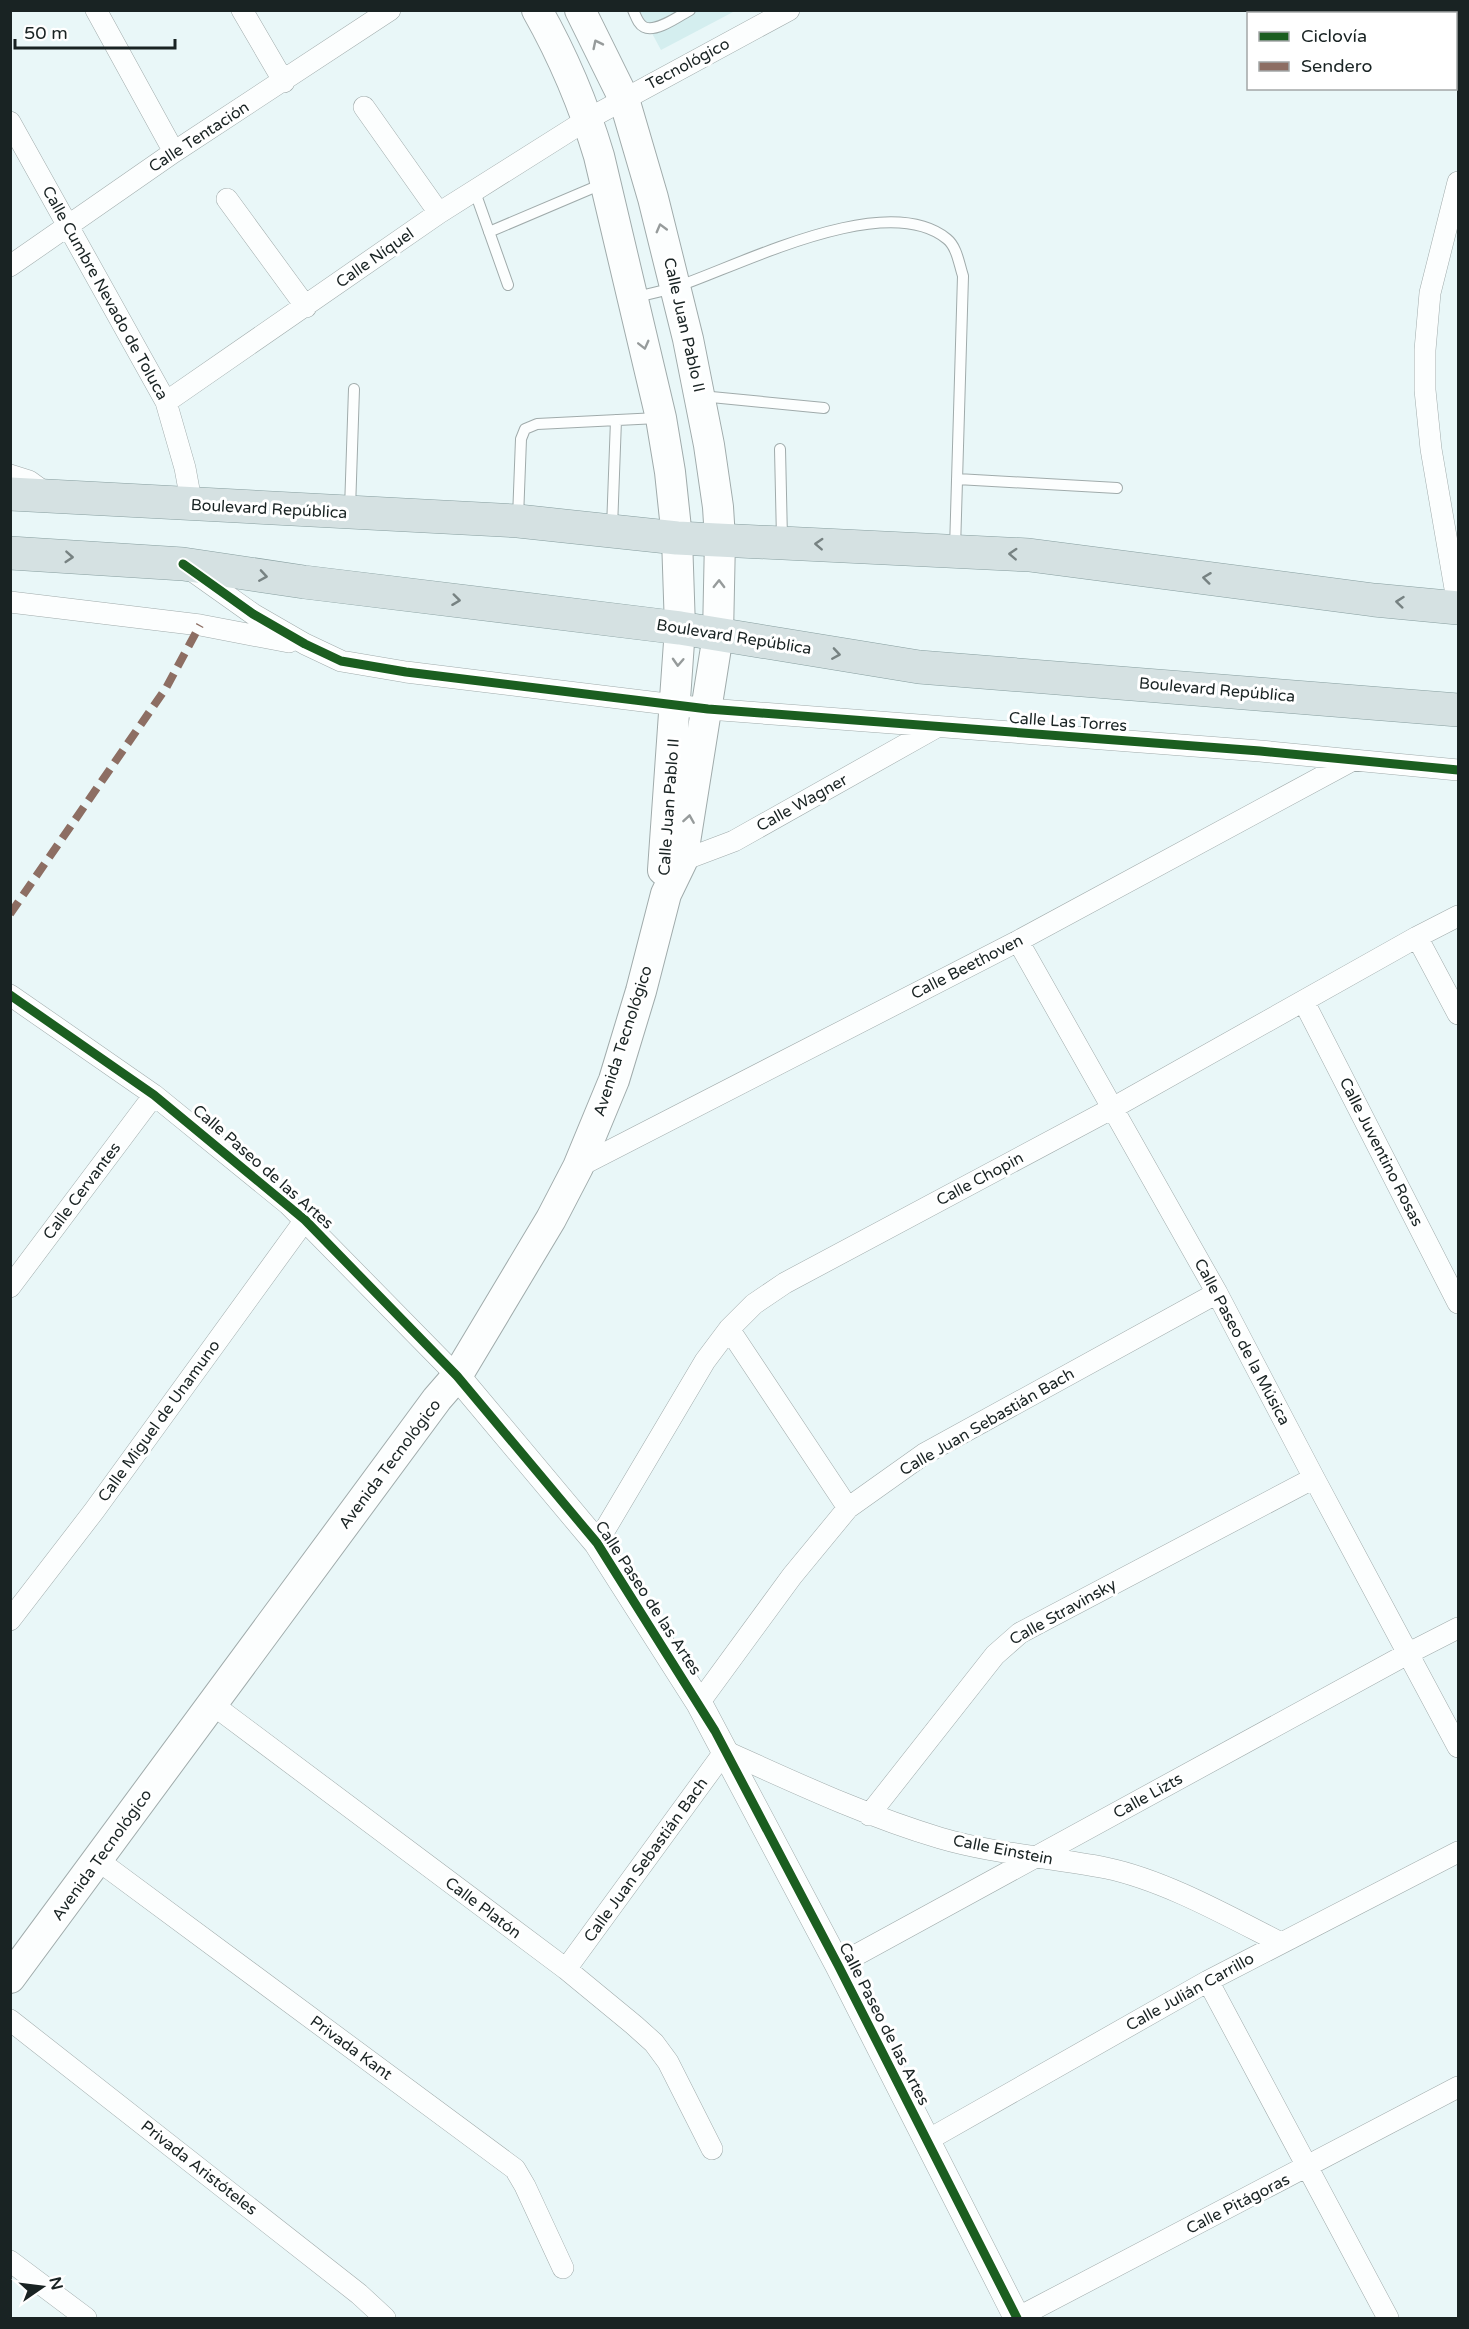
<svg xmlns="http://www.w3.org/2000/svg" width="1469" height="2329" viewBox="0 0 1469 2329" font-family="'Varela Round',sans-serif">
  <rect width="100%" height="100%" fill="#e9f7f8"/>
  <path fill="#d4eeef" d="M640,11H735L661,50Z"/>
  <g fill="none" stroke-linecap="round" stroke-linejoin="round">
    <defs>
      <path id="service" d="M633,10C636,16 638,24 644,27C656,33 679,16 690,10
        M475,192L508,285
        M489,232L602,184
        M636,297C649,294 663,291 676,287C741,265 886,189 947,239C957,247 959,264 963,276L955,549
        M701,396L824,408
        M780,449L782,539
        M957,479L1117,488
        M350,509L354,389
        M518,518L521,439L525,429L537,424L658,418
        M612,528L616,420"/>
      <path id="minor" d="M96,10L174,152
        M242,10L284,82
        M364,107L439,213
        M10,122L166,402L185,468L192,506
        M1458,182L1430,293L1425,350V390L1431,449L1458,606
        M227,199L306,307
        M10,266L174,152L390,10
        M166,402L439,213L588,119L789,10
        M10,475L29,481L47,494
        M191,570L253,614L305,644L341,661L406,672L708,709L1260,751L1458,770
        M10,602L200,625L289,642
        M673,864L734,841L935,728
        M1417,937L1458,1014
        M1018,941L1217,1293L1314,1478L1458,1747
        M10,995L154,1095L288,1204L457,1376
        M1304,1002L1458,1303
        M578,1167L1018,941L1353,760
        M10,1287L154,1095
        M729,1329L848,1508
        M597,1543L705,1361L729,1329L754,1304L785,1283L1111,1109L1417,937L1458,916
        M10,1620L94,1511L305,1220
        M699,1703L792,1576L848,1508L924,1454L1217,1293
        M212,1704L566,1969L634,2025L654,2043L668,2062L712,2149
        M869,1815L995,1655L1020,1633L1314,1478
        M99,1861L515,2169L525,2186L563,2268
        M838,1965L1409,1653L1458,1628
        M566,1969L725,1751C796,1783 866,1816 940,1838C994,1854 1051,1857 1106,1868C1164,1880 1228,1916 1281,1943
        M1208,1981L1388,2318
        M10,2020L359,2294L385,2318
        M926,2141L1208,1981L1458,1852
        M10,2261L86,2318
        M1017,2318L1458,2087"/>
      <path id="tertiary" d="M457,1376L597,1543L699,1703L838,1965L1017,2318"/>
      <path id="secondary" d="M537,10C563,56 584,106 599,156L661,418L670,472L677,538L680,628L663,870
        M10,1978L437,1399L457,1376L551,1219L578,1167L614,1080L641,991L666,894L682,861L718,635L720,539L718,507L709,445L688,339L653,198L624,99L580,10"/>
      <path id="primary" d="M10,494L518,521L677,538L1029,555L1374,600L1458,608
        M10,553L183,564L304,582L680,628L919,667L1458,710"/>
    </defs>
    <use href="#service" stroke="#a0abab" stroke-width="12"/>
    <use href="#minor" stroke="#a0abab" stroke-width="22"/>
    <use href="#tertiary" stroke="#a0abab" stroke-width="27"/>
    <use href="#secondary" stroke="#a0abab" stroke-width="32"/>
    <use href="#primary" stroke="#879e9f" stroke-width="34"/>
    <use href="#service" stroke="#fcfefe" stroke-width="10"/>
    <use href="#minor" stroke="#fcfefe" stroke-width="21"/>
    <use href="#tertiary" stroke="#fcfefe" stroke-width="26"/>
    <use href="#secondary" stroke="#fcfefe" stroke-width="30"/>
    <use href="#primary" stroke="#d5e1e2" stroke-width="33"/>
    <path stroke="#8d6e63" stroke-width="8" stroke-dasharray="15 8" stroke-linecap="butt" d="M10,914L166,688L200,625"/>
    <defs>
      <path id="cycleway" d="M183,564L253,614L305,644L341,661L406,672L708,709L1260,751L1458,770
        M10,995L154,1095L305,1220L457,1376L597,1543L715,1731L838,1965L1017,2318"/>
    </defs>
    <use href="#cycleway" stroke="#fff" stroke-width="13"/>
    <use href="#cycleway" stroke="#1b5e20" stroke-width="9"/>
  </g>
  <defs><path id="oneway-chevron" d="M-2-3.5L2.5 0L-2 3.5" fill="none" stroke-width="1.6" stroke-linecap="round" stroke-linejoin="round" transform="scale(1.5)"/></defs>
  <g stroke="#969b9b">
    <use href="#oneway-chevron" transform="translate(597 44) rotate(-116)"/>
    <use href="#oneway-chevron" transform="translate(661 228) rotate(-105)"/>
    <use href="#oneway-chevron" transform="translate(644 345) rotate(76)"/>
    <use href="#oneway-chevron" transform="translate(719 584) rotate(-89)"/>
    <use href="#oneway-chevron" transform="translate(678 662) rotate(93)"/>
    <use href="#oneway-chevron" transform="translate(689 819) rotate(-81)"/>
  </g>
  <g stroke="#778282">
    <use href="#oneway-chevron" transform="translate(819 544) rotate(-177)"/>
    <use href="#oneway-chevron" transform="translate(1013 554) rotate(-177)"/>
    <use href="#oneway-chevron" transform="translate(69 557) rotate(4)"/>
    <use href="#oneway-chevron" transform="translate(263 576) rotate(9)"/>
    <use href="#oneway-chevron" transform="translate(1207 578) rotate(-173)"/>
    <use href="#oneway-chevron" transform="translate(456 600) rotate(7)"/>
    <use href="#oneway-chevron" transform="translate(1400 602) rotate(-174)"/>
    <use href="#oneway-chevron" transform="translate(836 654) rotate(9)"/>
  </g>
  <g text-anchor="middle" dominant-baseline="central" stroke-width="6" stroke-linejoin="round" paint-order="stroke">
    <g font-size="16" fill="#192323" stroke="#fff">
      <text transform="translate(688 64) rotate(-28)">Tecnológico</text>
      <text transform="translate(199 137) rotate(-33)">Calle Tentación</text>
      <text transform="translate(375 258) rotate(-35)">Calle Níquel</text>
      <text transform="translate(105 293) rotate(61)">Calle Cumbre Nevado de Toluca</text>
      <text transform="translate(684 325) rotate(77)">Calle Juan Pablo II</text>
      <text transform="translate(269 509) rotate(3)">Boulevard República</text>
      <text transform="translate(734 637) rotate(9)">Boulevard República</text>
      <text transform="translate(1217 690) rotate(5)">Boulevard República</text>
      <text transform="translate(1068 722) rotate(4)">Calle Las Torres</text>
      <text transform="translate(802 803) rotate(-29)">Calle Wagner</text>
      <text transform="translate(669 807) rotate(-86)">Calle Juan Pablo II</text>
      <text transform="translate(967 967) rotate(-27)">Calle Beethoven</text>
      <text transform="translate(623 1041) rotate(-72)">Avenida Tecnológico</text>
      <text transform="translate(1381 1152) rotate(63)">Calle Juventino Rosas</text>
      <text transform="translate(263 1167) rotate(41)">Calle Paseo de las Artes</text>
      <text transform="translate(980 1179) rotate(-28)">Calle Chopin</text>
      <text transform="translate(82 1191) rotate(-53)">Calle Cervantes</text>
      <text transform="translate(1242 1342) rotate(62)">Calle Paseo de la Música</text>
      <text transform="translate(159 1421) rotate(-54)">Calle Miguel de Unamuno</text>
      <text transform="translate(987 1422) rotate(-30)">Calle Juan Sebastián Bach</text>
      <text transform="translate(390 1464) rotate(-53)">Avenida Tecnológico</text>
      <text transform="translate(648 1598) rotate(57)">Calle Paseo de las Artes</text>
      <text transform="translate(1063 1612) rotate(-29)">Calle Stravinsky</text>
      <text transform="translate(1148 1796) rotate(-29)">Calle Lizts</text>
      <text transform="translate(1003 1850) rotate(11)">Calle Einstein</text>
      <text transform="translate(102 1855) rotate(-54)">Avenida Tecnológico</text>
      <text transform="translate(646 1860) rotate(-54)">Calle Juan Sebastián Bach</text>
      <text transform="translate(483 1908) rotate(37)">Calle Platón</text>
      <text transform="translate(1190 1992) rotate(-29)">Calle Julián Carrillo</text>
      <text transform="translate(884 2024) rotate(63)">Calle Paseo de las Artes</text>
      <text transform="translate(351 2048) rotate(36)">Privada Kant</text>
      <text transform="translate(199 2168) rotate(38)">Privada Aristóteles</text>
      <text transform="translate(1238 2204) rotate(-27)">Calle Pitágoras</text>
    </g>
  </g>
  <rect width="1469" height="2329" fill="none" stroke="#192323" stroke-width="24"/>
  <rect x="1247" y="12" width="210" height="78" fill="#ffffff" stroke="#a3a7a7" stroke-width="1.5"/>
  <rect x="1259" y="32" width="30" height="9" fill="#1b5e20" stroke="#a3a7a7" stroke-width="1.5"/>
  <text x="1301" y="42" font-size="18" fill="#192323">Ciclovía</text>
  <rect x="1259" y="62" width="30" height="9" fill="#8d6e63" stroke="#a3a7a7" stroke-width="1.5"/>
  <text x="1301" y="72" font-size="18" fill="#192323">Sendero</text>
  <g transform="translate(42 2287) rotate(76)" stroke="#ffffff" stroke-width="4.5" paint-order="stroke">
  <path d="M0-4.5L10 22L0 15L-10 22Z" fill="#192323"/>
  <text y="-9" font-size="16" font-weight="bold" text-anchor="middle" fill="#192323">N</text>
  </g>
  <path d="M15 39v9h160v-9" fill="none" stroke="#192323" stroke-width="3"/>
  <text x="24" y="39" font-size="18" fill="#192323" stroke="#ffffff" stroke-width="4.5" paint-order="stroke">50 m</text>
</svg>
